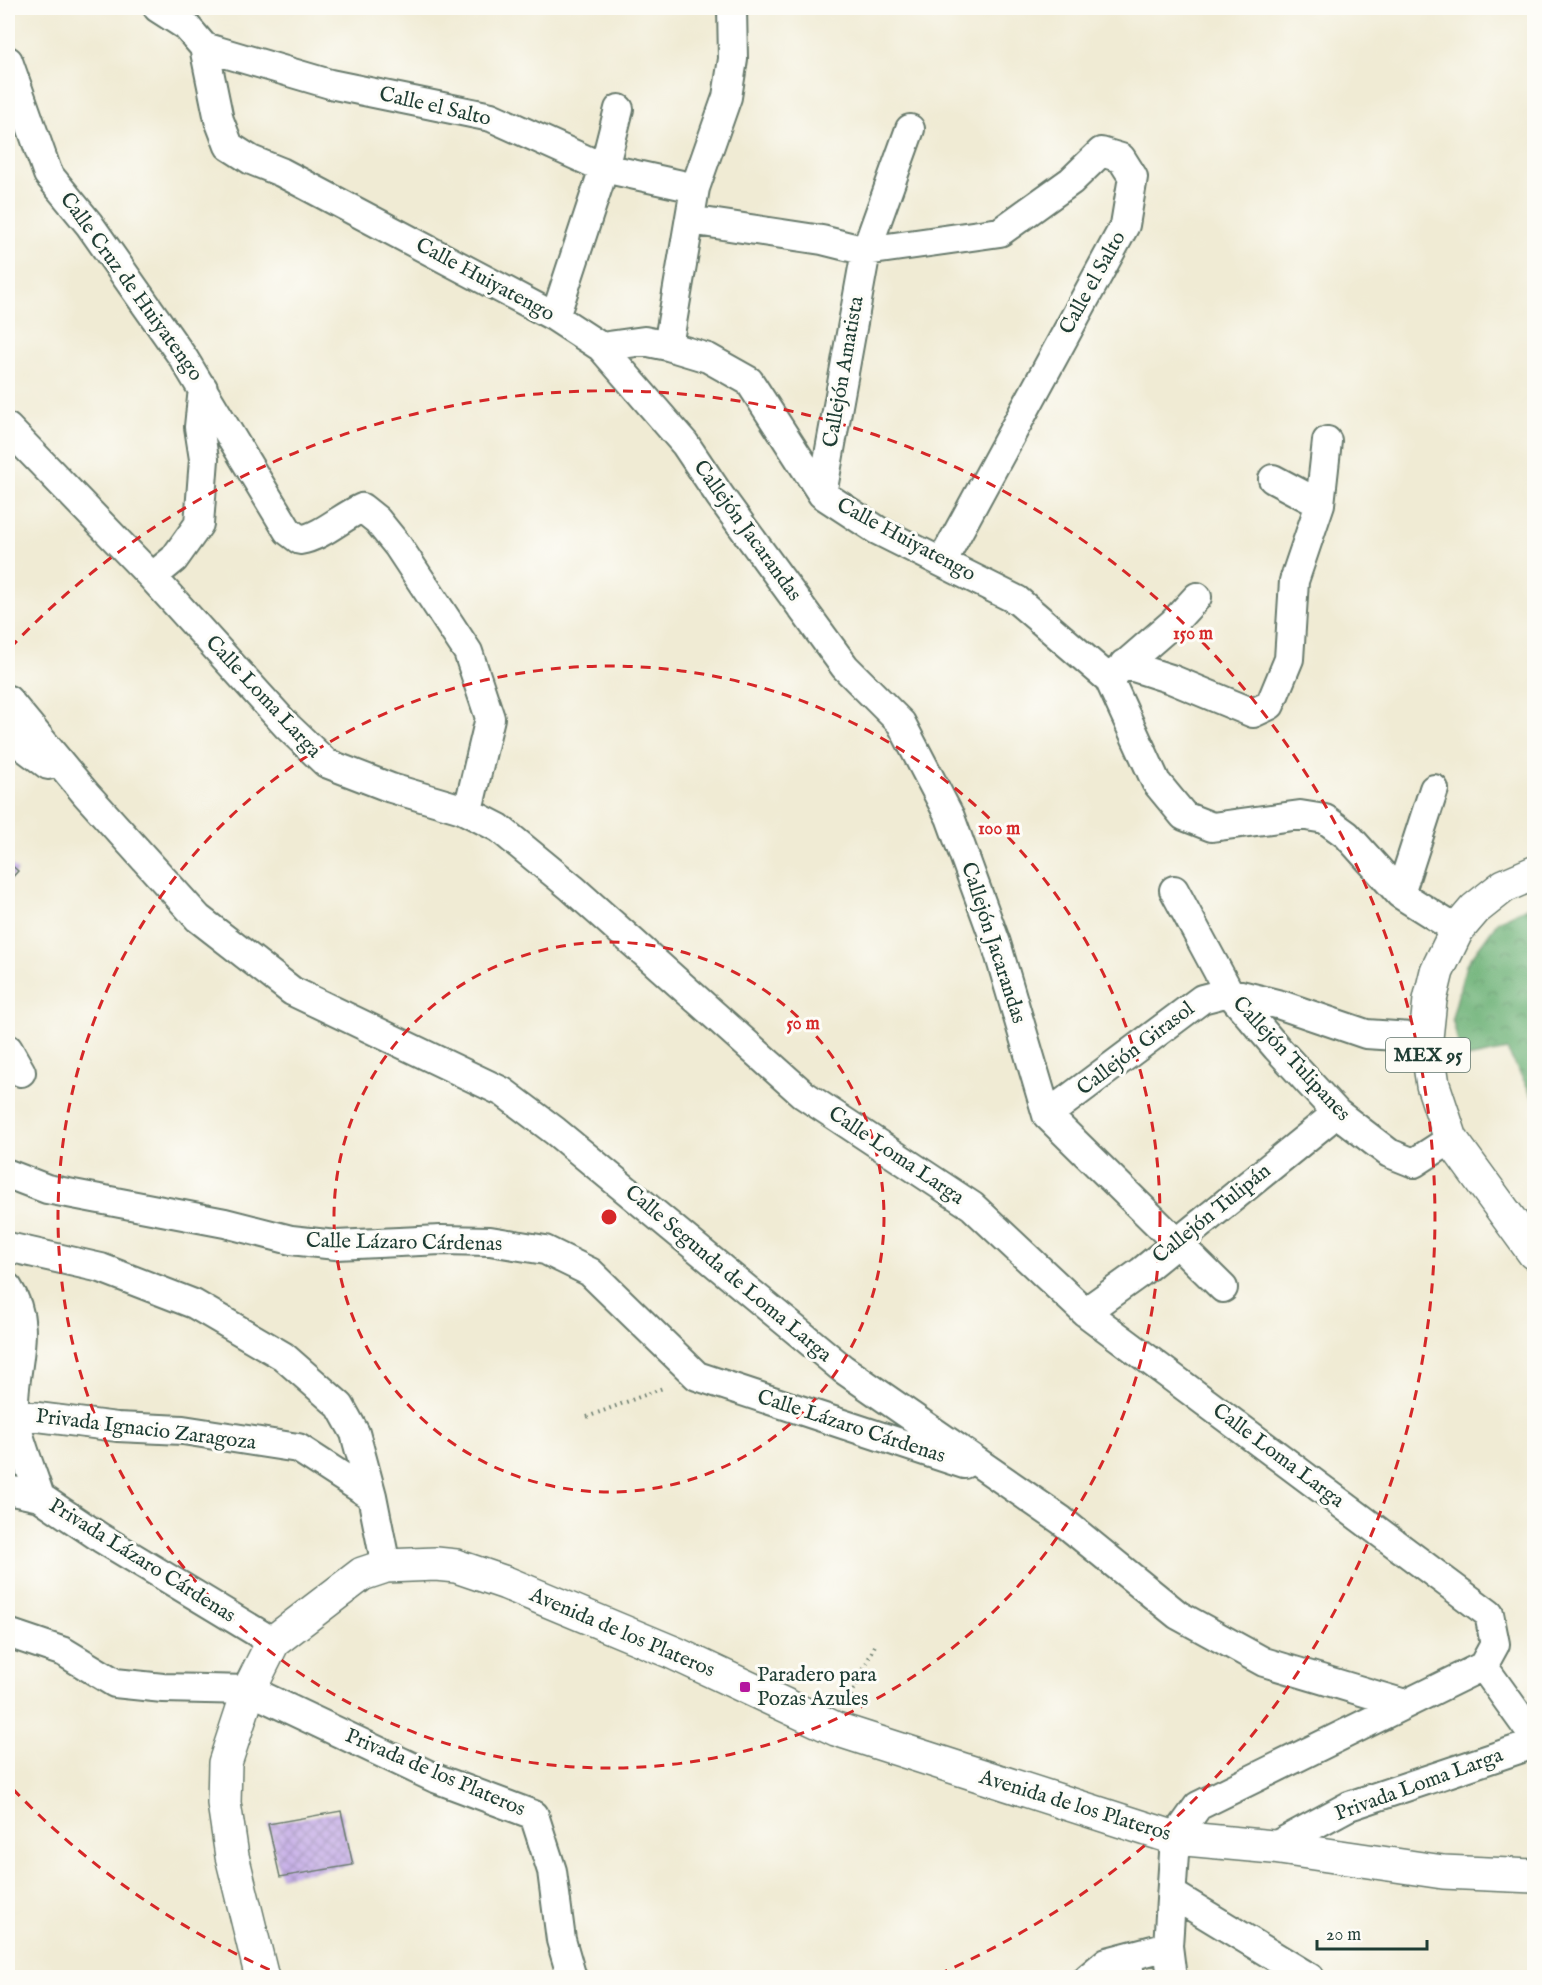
<svg xmlns="http://www.w3.org/2000/svg" width="1542" height="1985" viewBox="0 0 1542 1985" font-family="'IM FELL English',serif">
  <defs>
    <pattern id="forest-crowns" width="20" height="18" patternUnits="userSpaceOnUse" patternTransform="scale(1.5)"><rect width="20" height="18" fill="#6bb075"/><path d="M2 6a3 3 0 1 1 6 0M12 15a3 3 0 1 1 6 0" fill="none" stroke="#579061"/></pattern>
    <pattern id="building-cross-hatch" width="8" height="8" patternUnits="userSpaceOnUse" patternTransform="scale(1.5)"><rect width="8" height="8" fill="#c0a5e5"/><path d="M0 0l8 8M0 8l8-8" fill="none" stroke="#9b88ba"/></pattern>
  </defs>
  <rect width="100%" height="100%" fill="#fdfcf7"/>
  <filter id="ink" filterUnits="userSpaceOnUse"><feTurbulence type="fractalNoise" baseFrequency=".0167" numOctaves="2"/><feDisplacementMap in="SourceGraphic" scale="12" xChannelSelector="R" yChannelSelector="G"/><feConvolveMatrix kernelMatrix="1 2 1 2 8 2 1 2 1" color-interpolation-filters="sRGB"/></filter>
  <filter id="wash" filterUnits="userSpaceOnUse"><feTurbulence type="fractalNoise" baseFrequency=".008" numOctaves="4" result="noise"/><feDisplacementMap in="SourceGraphic" scale="24" xChannelSelector="R" yChannelSelector="G"/><feGaussianBlur stdDeviation="1.35" result="paint"/><feColorMatrix in="noise" values="0 0 0 0 0 0 0 0 0 0 0 0 0 0 0 0 0 1.4 0 .05"/><feComposite in="paint" operator="in"/></filter>
  <g filter="url(#wash)">
    <rect width="100%" height="100%" fill="#f0ebd4"/>
    <path fill="url(#forest-crowns)" stroke="#457654" stroke-width="1.5" d="M1534,904V1099L1507,1050L1462,1059L1452,1018L1466,965L1498,921Z"/>
    <g id="blocks">
      <path fill="url(#building-cross-hatch)" d="M8,862L18,871L8,882Z
        M341,1811L353,1865L280,1877L268,1824Z"/>
    </g>
  </g>
  <g filter="url(#ink)">
    <use href="#blocks" fill-opacity="0" stroke="#687a6c" stroke-width="1.5"/>
    <g fill="none" stroke-linecap="round" stroke-linejoin="round">
      <defs>
        <path id="service" d="M1133,1955L1137,1978"/>
        <path id="minor" d="M158,8L186,26L204,47L219,120L229,146L251,160L281,172L555,317L601,347L644,341L668,346L708,358L749,381L822,494L877,530L1017,600L1109,679L1156,782L1184,816L1212,827L1300,815L1325,819L1347,835L1400,894L1457,930
          M204,47L330,84L491,117L604,168L695,188
          M8,61L48,174L89,224L184,359L288,531L300,540C323,536 341,517 362,508L377,520L398,546L468,652L490,718L469,806L462,809
          M690,220L822,240L866,251L1000,232L1071,181L1101,152L1121,158L1133,177L1125,225L943,560
          M555,317L604,168L619,109
          M668,346L695,188L727,97L733,59L732,8
          M601,347L685,444L720,496L845,667L901,723L950,817L996,943L1047,1115L1223,1288
          M8,428L152,577L287,726L326,763L391,788L462,809L499,828L572,888L804,1095L972,1206L1085,1312L1489,1614L1495,1644L1483,1666L1198,1806L1175,1838L1168,1946L1172,1978
          M1273,479L1320,504
          M822,494L866,251L910,129
          M152,577L174,559L199,524L204,459L199,427L203,388
          M1124,664L1171,679L1253,713L1270,705L1289,659L1294,581L1320,504L1327,441
          M1113,675L1174,622L1197,597
          M8,700L86,794L198,918L292,991L503,1092L555,1131L843,1369L1061,1520L1178,1615L1264,1662L1405,1704
          M8,735L48,765
          M1174,890L1229,992L1277,1048L1337,1113L1389,1153L1414,1163L1451,1139
          M1400,894L1434,789
          M8,1049L21,1072
          M1047,1115L1202,999L1229,992L1281,1005L1366,1034L1426,1038
          M8,1174L47,1189L225,1223L291,1240L336,1245L441,1240L490,1241L545,1250L590,1272L697,1376L964,1464
          M8,1247L101,1268L194,1304L283,1356L340,1406L355,1433L372,1496L386,1566
          M8,1288C35,1328 11,1370 14,1413C15,1431 34,1477 40,1497
          M1085,1312L1141,1272L1337,1113
          M14,1414L117,1427L183,1430L298,1448L372,1496
          M8,1490L40,1497L101,1538L273,1642
          M8,1633L64,1652L115,1683L163,1688L249,1690L435,1778L534,1815L552,1871L561,1940L572,1978
          M1483,1666L1534,1737
          M1273,1847L1349,1806L1534,1744
          M1172,1894L1310,1978
          M1088,1978L1107,1962L1168,1946"/>
        <path id="primary" d="M1534,873L1504,886L1475,909L1457,930L1437,971L1430,1000L1426,1038L1433,1085L1451,1139L1534,1253
          M262,1978L232,1856L224,1803L225,1763L249,1690L273,1642L362,1574L386,1566L436,1564L456,1566L506,1583L674,1653L836,1729L1175,1838L1273,1847L1443,1872L1534,1876"/>
      </defs>
      <use href="#service" stroke="#687a6c" stroke-width="18"/>
      <use href="#minor" stroke="#687a6c" stroke-width="32"/>
      <use href="#primary" stroke="#687a6c" stroke-width="36"/>
      <path stroke="#687a6c" stroke-width="4" stroke-dasharray="1.5 4.5" stroke-linecap="butt" d="M587,1417L663,1388
        M851,1696L876,1643"/>
      <use href="#service" stroke="#fff" stroke-width="15"/>
      <use href="#minor" stroke="#fff" stroke-width="28"/>
      <use href="#primary" stroke="#fff" stroke-width="33"/>
    </g>
  </g>
  <g fill="none" stroke="#d62828" stroke-width="3" stroke-dasharray="10 8">
    <circle cx="609" cy="1217" r="275"/>
    <circle cx="609" cy="1217" r="551"/>
    <path d="M286 1977A826 826 0 0 1 10 1786M10 648A826 826 0 1 1 932 1977"/>
  </g>
  <rect fill="#b5179e" stroke="#fdfcf7" stroke-width="2" x="739" y="1681" width="12" height="12" rx="3"/>
  <g text-anchor="middle" dominant-baseline="central" stroke-width="6" stroke-linejoin="round" paint-order="stroke">
    <rect fill="#fdfcf7" stroke="#62766e" stroke-width="1.5" x="1386" y="1038" width="84" height="34" rx="4.5"/>
    <g font-size="20" font-weight="bold" fill="#1f3d34">
      <text x="1428" y="1055">MEX 95</text>
    </g>
    <g font-size="21" fill="#1f3d34" stroke="#fdfcf7">
      <text transform="translate(435 107) rotate(13)">Calle el Salto</text>
      <text transform="translate(485 280) rotate(28)">Calle Huiyatengo</text>
      <text transform="translate(1093 283) rotate(-61)">Calle el Salto</text>
      <text transform="translate(131 287) rotate(54)">Calle Cruz de Huiyatengo</text>
      <text transform="translate(844 372) rotate(-80)">Callejón Amatista</text>
      <text transform="translate(747 531) rotate(54)">Callejón Jacarandas</text>
      <text transform="translate(906 540) rotate(28)">Calle Huiyatengo</text>
      <text transform="translate(263 697) rotate(47)">Calle Loma Larga</text>
      <text transform="translate(993 943) rotate(72)">Callejón Jacarandas</text>
      <text transform="translate(1136 1049) rotate(-37)">Callejón Girasol</text>
      <text transform="translate(1291 1059) rotate(47)">Callejón Tulipanes</text>
      <text transform="translate(896 1156) rotate(34)">Calle Loma Larga</text>
      <text transform="translate(1212 1214) rotate(-39)">Callejón Tulipán</text>
      <text transform="translate(404 1243) rotate(1)">Calle Lázaro Cárdenas</text>
      <text transform="translate(728 1274) rotate(40)">Calle Segunda de Loma Larga</text>
      <text transform="translate(851 1427) rotate(18)">Calle Lázaro Cárdenas</text>
      <text transform="translate(146 1430) rotate(7)">Privada Ignacio Zaragoza</text>
      <text transform="translate(1278 1456) rotate(37)">Calle Loma Larga</text>
      <text transform="translate(142 1561) rotate(32)">Privada Lázaro Cárdenas</text>
      <text transform="translate(622 1633) rotate(23)">Avenida de los Plateros</text>
      <text transform="translate(435 1773) rotate(23)">Privada de los Plateros</text>
      <text transform="translate(1419 1785) rotate(-20)">Privada Loma Larga</text>
      <text transform="translate(1075 1806) rotate(17)">Avenida de los Plateros</text>
    </g>
    <g font-size="21" fill="#1f3d34" stroke="#fdfcf7" text-anchor="start">
      <text x="757" y="1675">Paradero para<tspan x="757" dy="24">Pozas Azules</tspan></text>
    </g>
  </g>
  <circle cx="609" cy="1217" r="9" fill="#d62828" stroke="#fdfcf7" stroke-width="3"/>
  <g font-size="18" text-anchor="middle" font-weight="bold" fill="#d62828" stroke="#fdfcf7" stroke-width="6" stroke-linejoin="round" paint-order="stroke">
    <text x="1193" y="639">150 m</text>
    <text x="999" y="834">100 m</text>
    <text x="803" y="1029">50 m</text>
  </g>
  <rect width="1542" height="1985" fill="none" stroke="#fdfcf7" stroke-width="30"/>
  <path d="M1317 1940v9h110v-9" fill="none" stroke="#1f3d34" stroke-width="3"/>
  <text x="1326" y="1940" font-size="18" fill="#1f3d34" stroke="#fdfcf7" stroke-width="4.5" paint-order="stroke">20 m</text>
</svg>
